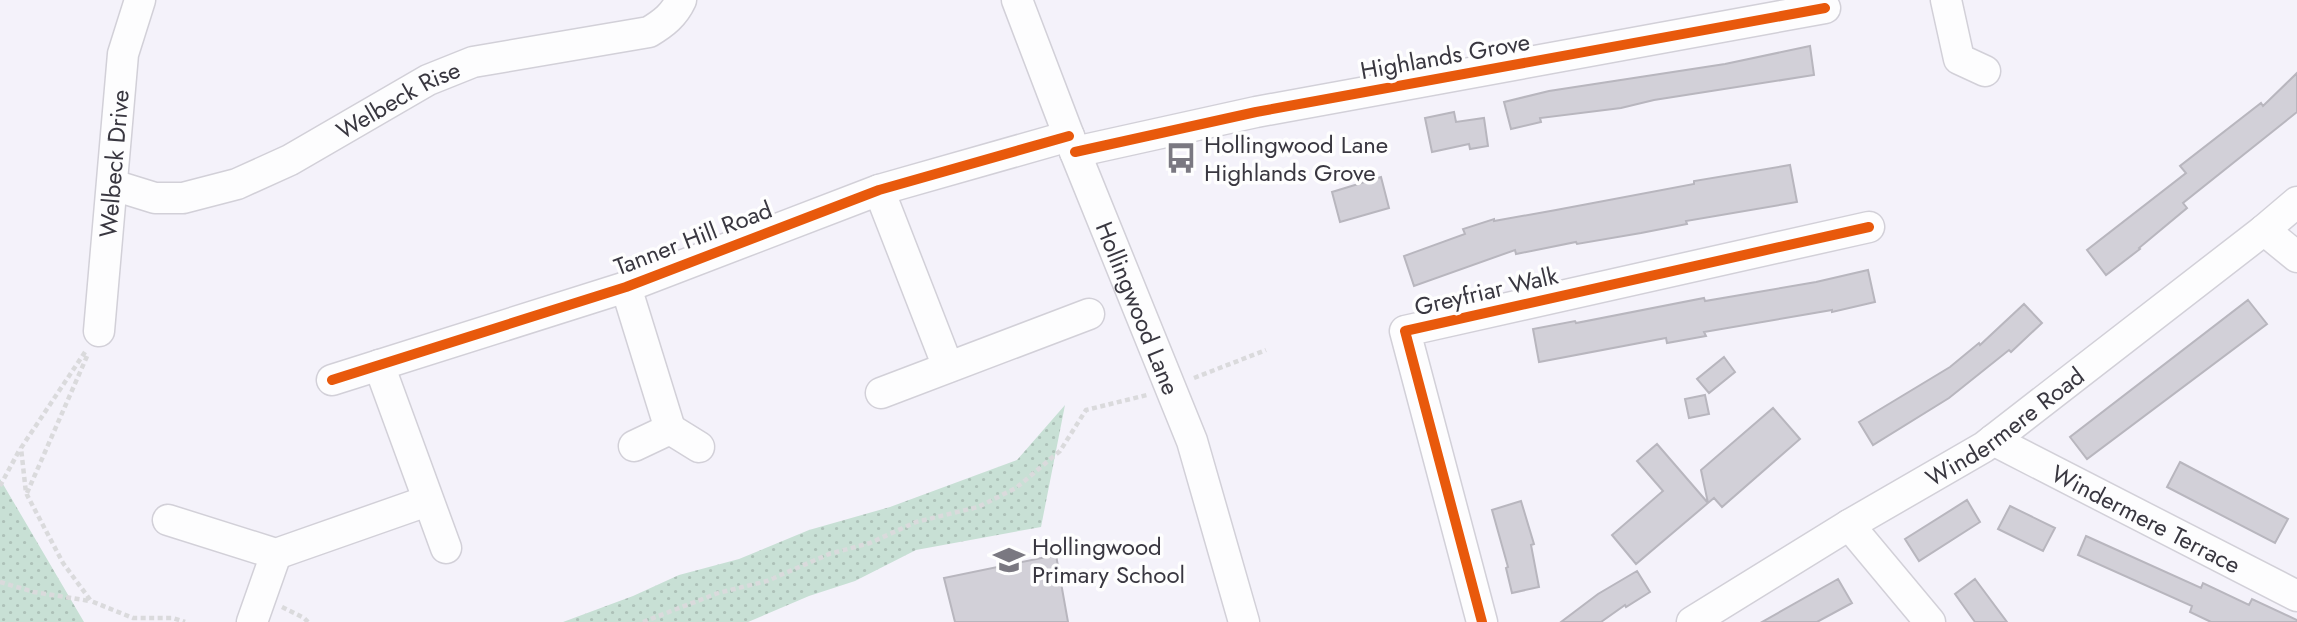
<svg xmlns="http://www.w3.org/2000/svg" width="2297" height="622" viewBox="0 0 2297 622" font-family="Jost,sans-serif">
  <defs>
    <pattern id="grass-dots" width="8" height="8" patternUnits="userSpaceOnUse" patternTransform="scale(1.75)"><rect width="8" height="8" fill="#c8e0d5"/><path d="M2 2h.1M6 6h.1" fill="none" stroke="#adc1b8" stroke-width="1.8" stroke-linecap="round"/></pattern>
  </defs>
  <rect width="100%" height="100%" fill="#f4f2fa"/>
  <path fill="url(#grass-dots)" d="M1065,405L1041,527L916,550L855,581L809,596L748,622H563L633,596L679,575L739,559L809,530L890,507L1017,460Z
    M0,479L84,622H0Z"/>
  <path fill="#d2d0d8" stroke="#b8b6be" stroke-width="2" d="M1810,46L1814,75L1654,100L1621,108L1540,118L1541,122L1511,129L1504,102L1549,91L1725,64Z
    M2297,73V112L2183,203L2187,208L2139,248L2140,249L2106,275L2087,250L2186,173L2180,166L2261,103L2263,106Z
    M1454,112L1456,122L1484,118L1488,146L1470,149L1469,144L1432,152L1425,118Z
    M1790,165L1797,202L1686,221L1687,224L1641,233L1577,244L1576,242L1516,254L1515,250L1414,286L1404,256L1465,234L1463,229L1494,219V221L1556,210L1694,184V181Z
    M1381,177L1389,208L1340,222L1332,192Z
    M1868,270L1875,302L1832,312V310L1704,332L1706,336L1667,343L1666,338L1539,362L1533,329L1575,321L1576,323L1704,298L1705,301L1816,282Z
    M2248,300L2267,324L2087,459L2070,437Z
    M2024,304L2042,323L2011,352L2009,350L1949,398L1873,445L1859,422L1950,367L1979,343L1980,345Z
    M1724,357L1735,372L1709,393L1697,379Z
    M1705,395L1709,414L1689,418L1685,399Z
    M1773,408L1800,439L1722,507L1714,498L1708,503L1701,470Z
    M1657,444L1708,503L1636,564L1612,535L1663,491L1637,461Z
    M2180,462L2288,519L2275,543L2167,487Z
    M1967,500L1980,522L1919,561L1905,539Z
    M1521,501L1534,544L1531,545L1539,587L1512,593L1506,568L1508,567L1492,510Z
    M2010,506L2055,528L2043,551L1998,529Z
    M2086,536L2201,588L2203,583L2249,605L2252,599L2297,620V622H2211L2190,612L2192,606L2078,555Z
    M1056,555L1068,622H955L944,578Z
    M1637,571L1650,592L1626,607L1625,605L1601,622H1561L1598,594Z
    M1838,579L1852,603L1817,622H1762Z
    M1975,579L2007,622H1975L1955,594Z"/>
  <g fill="none" stroke-linecap="round" stroke-linejoin="round">
    <defs>
      <g id="minor">
        <path id="s1" d="M1017,0L1075,152L1192,441L1244,622"/>
        <path d="M1946,0L1959,59L1985,71"/>
        <path d="M1075,152L1256,112L1825,8"/>
        <path id="s2" d="M113,185L155,198H183L237,184L290,160L428,80L473,62L649,32C664,23 674,15 681,0"/>
        <path d="M879,190L948,367"/>
        <path d="M2264,230L2297,257"/>
        <path d="M626,287L670,429"/>
        <path id="s3" d="M99,331L123,54L140,0"/>
        <path d="M379,365L446,548"/>
        <path d="M332,380L626,287L879,190L1069,136"/>
        <path d="M881,393L1089,314"/>
        <path id="s4" d="M1993,440L2297,596"/>
        <path d="M634,446L670,429L699,447"/>
        <path d="M168,520L276,554L427,501"/>
        <path d="M1849,525L1930,622"/>
        <path d="M252,622L276,554"/>
        <path d="M1482,622L1405,331L1869,227"/>
        <path id="s5" d="M1692,622L1849,525L1984,447L2264,230L2297,202"/>
      </g>
    </defs>
    <use href="#minor" stroke="#d2d0d8" stroke-width="33"/>
    <path stroke="#dadadc" stroke-width="4.5" stroke-dasharray="5 3.5" stroke-linecap="butt" d="M85,352L21,448L26,493L63,563L91,601L133,618H173L185,622
      M1194,378L1266,350
      M0,486L20,449
      M27,493L88,354
      M0,582L34,592L90,601
      M282,607L304,618L308,622
      M643,622L718,593L767,581L829,554L870,543L916,522L978,507L1016,488L1060,451L1086,410L1147,395"/>
    <use href="#minor" stroke="#fdfdfe" stroke-width="30"/>
    <defs>
      <path id="cycleway" d="M1075,152L1256,112L1825,8
        M332,380L626,287L879,190L1069,136
        M1482,622L1405,331L1869,227"/>
    </defs>
    <use href="#cycleway" stroke="#fefefe" stroke-width="15"/>
    <use href="#cycleway" stroke="#e8590c" stroke-width="10"/>
  </g>
  <defs>
    <symbol id="bus-bare" viewBox="-9 -9 18 18"><path d="M-5-6H5V4H4V6H2V4H-2V6H-4V4H-5ZM-3.5-4V0h7V-4ZM-3.5 1.2v1.5H-2V1.2ZM2 1.2v1.5H3.5V1.2Z" fill="#7a7881" stroke="#fefefe" stroke-width="2.5" paint-order="stroke"/></symbol>
    <symbol id="school-bare" viewBox="-9 -9 18 18"><path d="M0-5L7-2L0 1L-7-2ZM-4 1L0 2.5L4 1V4Q0 6-4 4Z" fill="#7a7881" stroke="#fefefe" stroke-width="2.5" paint-order="stroke"/></symbol>
  </defs>
  <g fill-rule="evenodd">
    <use href="#bus-bare" x="1159" y="136" width="44" height="44"/>
    <use href="#school-bare" x="987" y="538" width="44" height="44"/>
  </g>
  <g text-anchor="middle" dominant-baseline="central" stroke-width="7" stroke-linejoin="round" paint-order="stroke">
    <g font-size="24" fill="#393740" stroke="#fefefe">
      <text transform="translate(1445 56) rotate(-10)">Highlands Grove</text>
      <text stroke="none"><textPath href="#s2" startOffset="310">Welbeck Rise</textPath></text>
      <text stroke="none"><textPath href="#s3" startOffset="168">Welbeck Drive</textPath></text>
      <text transform="translate(693 238) rotate(-21)">Tanner Hill Road</text>
      <text transform="translate(1486 291) rotate(-13)">Greyfriar Walk</text>
      <text stroke="none"><textPath href="#s1" startOffset="331">Hollingwood Lane</textPath></text>
      <text stroke="none"><textPath href="#s5" startOffset="369">Windermere Road</textPath></text>
      <text stroke="none"><textPath href="#s4" startOffset="172">Windermere Terrace</textPath></text>
    </g>
    <g font-size="24" fill="#393740" stroke="#fefefe" text-anchor="start">
      <text x="1204" y="144">Hollingwood Lane<tspan x="1204" dy="28">Highlands Grove</tspan></text>
      <text x="1032" y="546">Hollingwood<tspan x="1032" dy="28">Primary School</tspan></text>
    </g>
  </g>
</svg>
